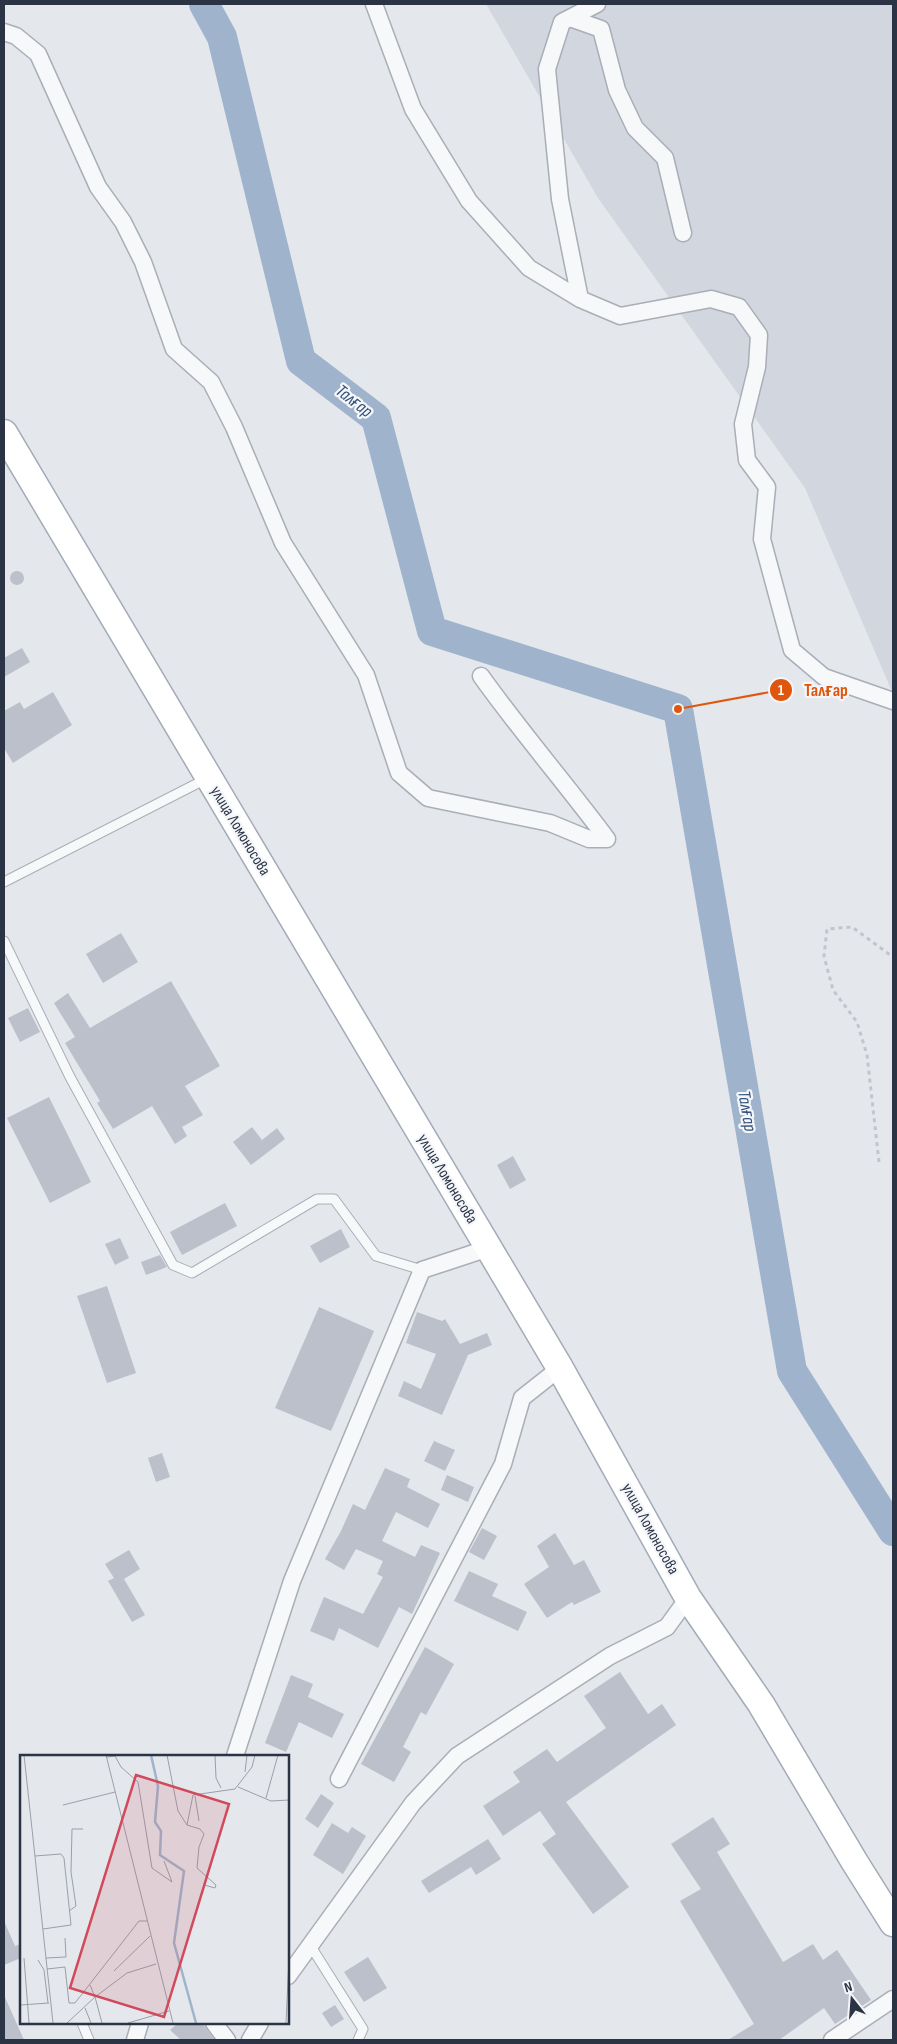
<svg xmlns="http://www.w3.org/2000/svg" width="897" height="2044" viewBox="0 0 897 2044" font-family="'Sofia Sans Condensed',sans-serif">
  <rect width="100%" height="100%" fill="#e4e7ec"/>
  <path fill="#d2d6de" d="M486,4H893V694L805,488L598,198Z"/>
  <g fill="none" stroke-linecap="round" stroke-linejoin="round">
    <path stroke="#9fb4cc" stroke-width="30" d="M204,4L222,37L301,361L376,418L432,631L678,709L792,1371L893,1531"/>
  </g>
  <path fill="#bbc0ca" d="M10 578a7 7 0 1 1 14 0a7 7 0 1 1-14 0Z
    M22,648L30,662L4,677V658Z
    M53,692L72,725L13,763L4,748V711L20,702L24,709Z
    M121,933L138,962L103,983L86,954Z
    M171,981L220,1066L185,1086L203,1115L182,1127L187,1136L175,1144L152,1106L113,1129L97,1103L100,1101L65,1043L75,1037L54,1003L68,993L90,1028Z
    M28,1008L40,1032L20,1042L8,1018Z
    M49,1097L91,1182L50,1203L7,1118Z
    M252,1127L262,1140L277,1128L285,1139L251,1165L233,1142Z
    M513,1156L526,1180L510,1189L497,1165Z
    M225,1203L237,1226L182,1255L170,1232Z
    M341,1229L350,1247L320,1263L310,1246Z
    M120,1238L129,1258L115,1265L105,1244Z
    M160,1255L167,1267L146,1275L141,1262Z
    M107,1286L136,1373L107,1383L77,1296Z
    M319,1307L374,1331L331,1431L275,1408Z
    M417,1312L442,1321L445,1319L460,1344L487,1333L492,1345L468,1355L442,1415L398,1396L404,1381L421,1389L436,1354L406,1343Z
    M434,1441L455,1450L445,1471L424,1461Z
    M162,1453L170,1477L156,1482L148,1458Z
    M385,1468L410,1479L407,1487L440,1504L428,1528L396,1512L382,1541L415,1557L421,1545L440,1553L412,1614L399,1607L378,1648L339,1628L334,1641L310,1631L324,1597L363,1614L383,1577L377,1574L383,1561L356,1549L344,1570L325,1559L341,1531L353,1504L365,1510Z
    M447,1475L474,1487L468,1502L441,1490Z
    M482,1528L497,1536L484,1560L469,1552Z
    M555,1533L574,1565L584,1560L601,1592L574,1605L572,1602L547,1618L524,1584L549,1567L537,1546Z
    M129,1550L140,1569L124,1579L145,1615L132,1622L108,1581L114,1578L105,1564Z
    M469,1571L498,1584L492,1596L527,1612L518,1631L454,1601Z
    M425,1647L454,1664L426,1715L421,1712L403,1747L411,1752L394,1782L361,1764Z
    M620,1672L648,1714L662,1704L676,1725L566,1802L629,1887L593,1914L542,1844L556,1834L540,1811L503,1836L483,1806L520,1782L513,1772L547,1749L557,1762L606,1728L584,1696Z
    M291,1675L313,1684L308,1697L344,1714L332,1738L299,1722L286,1752L265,1743Z
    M321,1794L334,1803L318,1828L305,1819Z
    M713,1817L730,1844L717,1852L783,1962L813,1944L823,1960L837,1950L871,2000L835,2024L824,2008L779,2040H728L754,2024L680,1901L701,1889L671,1844Z
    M332,1823L348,1833L352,1827L366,1836L343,1874L313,1855Z
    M488,1839L501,1859L476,1875L471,1867L429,1893L421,1881Z
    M4,1921L15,1946L21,1944V1958L4,1965Z
    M368,1957L387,1988L364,2002L344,1972Z
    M4,1995L24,2040H4Z
    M335,2005L344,2019L331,2027L322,2013Z
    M178,2023H202L215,2040H181L170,2030Z"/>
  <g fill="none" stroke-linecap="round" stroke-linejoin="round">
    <defs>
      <path id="lane" d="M4,882L206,779
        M4,941L70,1077L173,1265L192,1273L317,1199H334L376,1256L422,1270
        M310,1945L363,2029L358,2040
        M82,2023L89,2040"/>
      <path id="street" d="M374,4L413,109L469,201L529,268L580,299L560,199L547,69L562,22L597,4
        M570,18L601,29L617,90L635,128L665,158L683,233
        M4,32L16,36L38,54L98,187L123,222L143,262L174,349L211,382L234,427L283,543L366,675L399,773L428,798L550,823L589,839H607C566,784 521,732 481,676
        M580,299L620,316L711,299L739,307L759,335L757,367L743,424L747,460L767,487L762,539L792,650L824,677L893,701
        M235,1756L292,1581L422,1270L489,1248
        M339,1779L503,1464L522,1398L560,1368
        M288,1976L413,1803L457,1756L610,1656L667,1627L688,1598
        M214,2023L227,2040
        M135,2040L140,2023
        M250,2040L260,2023
        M832,2040L893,1999"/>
      <path id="primary" d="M4,433L560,1368L688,1598L761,1704L854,1861L893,1923"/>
    </defs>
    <use href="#lane" stroke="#a9aeb7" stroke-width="11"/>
    <use href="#street" stroke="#a9aeb7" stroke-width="19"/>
    <use href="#primary" stroke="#a3abb8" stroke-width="29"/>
    <path stroke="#c2c5cb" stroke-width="3" stroke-dasharray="4 4" stroke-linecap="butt" d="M879,1162L867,1055L857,1022L833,990L824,956L827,929L852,927L893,957"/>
    <use href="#lane" stroke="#f7f8fa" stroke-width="9"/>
    <use href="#street" stroke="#f7f8fa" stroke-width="16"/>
    <use href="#primary" stroke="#fff" stroke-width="26"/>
  </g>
  <g text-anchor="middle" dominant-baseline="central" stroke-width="4.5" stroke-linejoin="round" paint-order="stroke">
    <g font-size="16" fill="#2b3445" stroke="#f4f6f9">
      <text transform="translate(240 831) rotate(59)">улица Ломоносова</text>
      <text transform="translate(447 1179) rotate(59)">улица Ломоносова</text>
      <text transform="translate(650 1529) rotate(61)">улица Ломоносова</text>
    </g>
    <g font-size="18" font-style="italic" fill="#34527a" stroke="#f4f6f9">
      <text transform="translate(354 401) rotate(38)">Талғар</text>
      <text transform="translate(747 1111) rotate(80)">Талғар</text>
    </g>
  </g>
  <g transform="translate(20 1755)">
    <rect width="269" height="269" fill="#e4e7ec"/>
    <path fill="none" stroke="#9fb4cc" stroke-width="2.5" d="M131,0L138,31L135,67L141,76L140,100L164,116L154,188L176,268"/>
    <path fill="none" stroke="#9a9fa9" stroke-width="1" d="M4,0L33,268M86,0L153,268M147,0L158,56L167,70L173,40L215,34L232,12L235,0M195,0L196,23L201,33M87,2L95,1L101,12L118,27L132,113L152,127L144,106M225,17L227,0M218,32L251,46L269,45M175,41L179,66M246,43L258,0M43,50L95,37M167,70L180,74L184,79L179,92L177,113L196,130L195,133L184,130M15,101L41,99L44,103L51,170L23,174M49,156L56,151L51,117L52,74H63M4,203L9,268M26,203L46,202L45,183M18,205L24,215L28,248M27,214L45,212L49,248H55L119,166H127M94,216L130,181M70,230L75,242L107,218L136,209M0,250L29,248M65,253L71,268M47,268L75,242L82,268M108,268L149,256M266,268L269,203"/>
    <path fill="#d1495b" fill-opacity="0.15" stroke="#d1495b" stroke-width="2.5" d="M116,20L209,49L144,262L50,233Z"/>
    <rect width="269" height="269" fill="none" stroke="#2b3445" stroke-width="2.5"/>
  </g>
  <path fill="none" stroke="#df570f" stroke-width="2" d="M678 709L781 690"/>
  <g fill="#df570f" stroke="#f4f6f9" stroke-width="2">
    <circle cx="678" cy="709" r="5"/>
    <circle cx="781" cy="690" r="12"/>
  </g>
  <g font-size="15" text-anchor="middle" font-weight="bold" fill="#fff">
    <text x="781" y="695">1</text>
  </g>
  <g font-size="18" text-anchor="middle" font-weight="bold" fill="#df570f" stroke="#f4f6f9" stroke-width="4.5" stroke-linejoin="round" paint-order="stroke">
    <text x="826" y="696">Талғар</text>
  </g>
  <rect width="897" height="2044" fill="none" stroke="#2b3445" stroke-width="10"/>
  <g transform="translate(852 1999) rotate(343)" stroke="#f4f6f9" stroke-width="4" paint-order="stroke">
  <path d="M0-4L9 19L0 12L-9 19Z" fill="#2b3445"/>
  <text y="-8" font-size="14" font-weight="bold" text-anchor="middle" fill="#2b3445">N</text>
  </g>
</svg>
